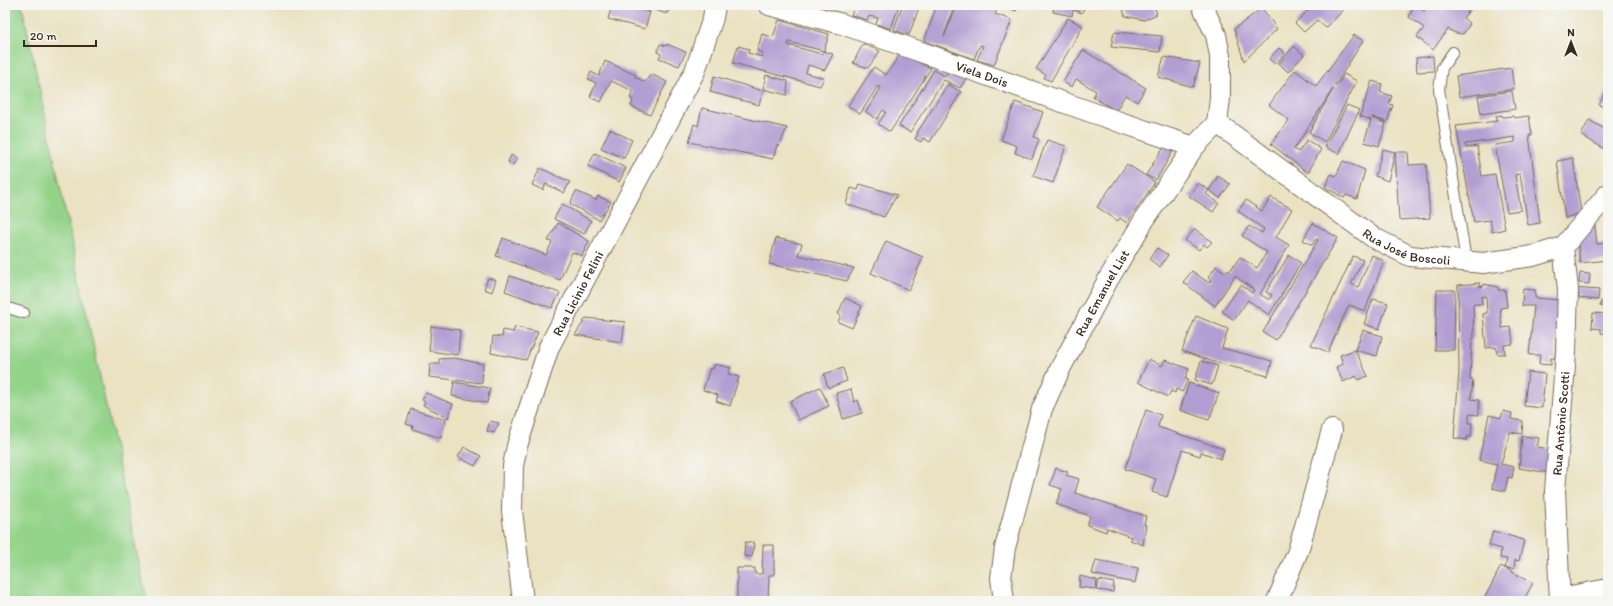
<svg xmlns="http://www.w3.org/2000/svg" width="1613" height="606" viewBox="0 0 1613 606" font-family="Itim,sans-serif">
  <rect width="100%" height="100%" fill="#f6f6f2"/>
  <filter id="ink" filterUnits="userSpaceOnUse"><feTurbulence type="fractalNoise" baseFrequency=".025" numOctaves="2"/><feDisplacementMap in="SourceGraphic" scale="8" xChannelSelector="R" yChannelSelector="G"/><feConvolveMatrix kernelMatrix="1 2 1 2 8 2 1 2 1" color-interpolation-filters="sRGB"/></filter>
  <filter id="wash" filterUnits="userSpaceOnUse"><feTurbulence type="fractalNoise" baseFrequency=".012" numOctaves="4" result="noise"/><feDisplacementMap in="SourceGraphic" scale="16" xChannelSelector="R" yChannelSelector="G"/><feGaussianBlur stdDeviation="0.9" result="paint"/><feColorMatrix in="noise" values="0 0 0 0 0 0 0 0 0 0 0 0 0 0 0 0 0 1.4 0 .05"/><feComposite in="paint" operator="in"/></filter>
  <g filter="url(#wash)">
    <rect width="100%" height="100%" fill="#ebe2c2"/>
    <path fill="#94d48a" stroke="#687f54" d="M5,5H22L147,601H5Z"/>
    <g id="blocks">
      <path fill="#b29ed2" d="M612,5L622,7L623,5L650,12L645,29L608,19Z
        M639,5H670L667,14Z
        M856,5H899L891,29L876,24L878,18L869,16L867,20L851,15Z
        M902,5H920L909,35L894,30Z
        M937,5H955L944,37L957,5H999L995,14L1012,20L994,65L977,60L983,46L980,45L974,59L924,41Z
        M1001,5H1017L1016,11Z
        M1054,5H1085L1082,13L1073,10L1072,16L1053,12Z
        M1122,5H1154L1157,14L1144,20L1125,16Z
        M1314,5H1348L1326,28L1317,20L1304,32L1295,23Z
        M1414,5L1424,11L1429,5H1474L1463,18L1470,24L1463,34L1455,33L1448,29L1433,50L1417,37L1424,28L1409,17Z
        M1262,8L1277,29L1244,61L1234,29Z
        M1068,18L1083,26L1051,81L1044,78L1046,75L1036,69Z
        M779,20L829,34L824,51L789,42L788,45L822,54L823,51L833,54L825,70L808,65L806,73L824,78L820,86L733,63L738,46L749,49L748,53L762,57L763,53L757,51L762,34L773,37Z
        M1114,32L1162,36L1160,52L1111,47Z
        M1354,35L1363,41L1335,85L1337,86L1344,74L1357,81L1325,142L1309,132L1333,89L1294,149L1298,152L1307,140L1321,149L1308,173L1271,144L1289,120L1269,105L1295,70L1316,86Z
        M660,44L667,46V44L686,52L679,66L659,58L661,54L657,52Z
        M863,44L880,51L868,68L853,63Z
        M1294,46L1304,55L1288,72L1279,63Z
        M1279,48L1285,53L1275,64L1269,59Z
        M1083,50L1146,88L1137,102L1125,95L1116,111L1093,97L1096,91L1076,79L1072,87L1063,82Z
        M900,54L931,68L890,132L878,124L886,112L883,110L877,119L866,112L881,88L878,86L860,114L848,106L874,67L886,75Z
        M1433,56L1434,71L1417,72L1416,58Z
        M1164,57L1200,63L1193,87L1158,77Z
        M605,61L636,75L635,77L645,82L651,74L667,82L650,115L631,106L633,100L630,98L633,91L611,81L601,102L590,97L596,83L588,79L591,72L599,76Z
        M1511,68L1514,89L1459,97L1456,76Z
        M950,69L967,77L960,88L944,80L910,132L899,126L934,70L945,76Z
        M766,75L788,81L787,95L763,89Z
        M714,76L763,91L759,105L710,92Z
        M1372,81L1382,84L1380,92L1392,96L1389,104L1393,105L1387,122L1372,117V118L1386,123L1379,146L1364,142L1371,120L1360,116Z
        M948,84L961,92L930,142L923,138L921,142L915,139L918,134L917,133Z
        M1512,91L1515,109L1481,114L1478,96Z
        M1606,91L1608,92V109L1599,105Z
        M1015,102L1043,112L1034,137L1039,139L1032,159L1015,153L1017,146L1001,140Z
        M1347,105L1359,110L1339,154L1325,147Z
        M702,108L787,128L779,146L777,145L773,159L689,142L694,124L698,126Z
        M1502,115V117L1513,116L1514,118L1529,116L1532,135H1529L1540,223L1528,225L1520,174L1515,175L1521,210L1507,212L1495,145L1515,142V137L1465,144L1466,148L1477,146L1482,176L1495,174L1505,229L1492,232L1490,220L1474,222L1456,126L1497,121L1496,116Z
        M1589,120L1608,131V151L1581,135Z
        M610,129L632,140L624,158L601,148Z
        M1047,140L1066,146L1053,183L1033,176Z
        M1166,143L1176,146L1156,180L1146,175Z
        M1383,149L1395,152L1388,181L1375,176Z
        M1395,152H1408L1409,165L1426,164L1430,218L1399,220Z
        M595,153L626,168L619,182L588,166Z
        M511,155L517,158L513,165L508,162Z
        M1573,158L1581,213L1565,218L1557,161Z
        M1343,161L1365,170L1357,199L1346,195L1344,198L1325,187L1331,174L1336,176Z
        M1127,164L1155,182L1127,223L1120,218L1118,221L1097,207Z
        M540,168L570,182L564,193L546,184L543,190L532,185Z
        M1218,176L1230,184L1220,198L1209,190Z
        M1198,183L1209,190L1206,194L1219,203L1213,212L1189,196Z
        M860,184L897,195L884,217L846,204L851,188L858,190Z
        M576,191L596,200L598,196L611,202L599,220L570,204Z
        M1271,197L1292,209L1276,237L1289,245L1260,294L1269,300L1272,295L1266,292L1289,255L1301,263L1269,315L1248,300L1234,320L1222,311L1241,285L1252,293L1254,290L1235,276L1215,306L1183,282L1192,271L1209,283L1211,280L1208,278L1216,266L1226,273L1227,270L1229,272L1240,257L1257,268L1267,252L1242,236L1249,226L1262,233L1264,229L1238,211L1246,200L1262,211Z
        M562,204L591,221L584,234L554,219Z
        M558,223L589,241L582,256L572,252L560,280L496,256L503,238L546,255L552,242L548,241Z
        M1313,223L1338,238L1276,340L1263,332L1318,240L1316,239L1312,245L1303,240Z
        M1595,226L1597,244L1608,243V260L1580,263L1578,244Z
        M1195,229L1212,242L1207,247L1204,244L1199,250L1185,240Z
        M776,238L802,244L798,255L854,268L847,281L769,264Z
        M886,241L923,257L909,290L871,273Z
        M1157,248L1168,255L1160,267L1149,259Z
        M1372,255L1384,261L1365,311L1349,305L1328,352L1311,345L1353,256L1363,260L1351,284L1358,287Z
        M1580,273L1590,274L1589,284L1579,283Z
        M510,276L560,293L552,308L505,291Z
        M488,278L496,280L492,292L484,289Z
        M1480,283V287L1484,286V284L1498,287V290H1505L1507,307L1500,308L1502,328L1511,327L1513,344L1504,345L1505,354H1497L1496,347L1486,348L1483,314L1487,313L1486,296L1481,297L1482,304H1473L1474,338L1472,339L1470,380H1473L1471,399L1479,400V415L1469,414V423H1472L1471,437H1467V440L1454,438L1459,372L1458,285Z
        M1574,288L1599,290L1598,300L1579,298V294L1574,293Z
        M1607,288L1608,307L1600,306L1601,301L1606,302Z
        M1523,289L1535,290V298L1559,300L1555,358H1551V365L1539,364L1540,355H1529L1534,306H1522Z
        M1437,290H1455L1454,350H1435Z
        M845,298L862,306L852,328L838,322L841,315L838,314Z
        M1373,299L1388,303L1379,329L1364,324Z
        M1593,313L1608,314V334L1601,333V329L1592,328Z
        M1196,316L1228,329L1222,348L1272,361L1268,376L1217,363L1182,351Z
        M586,318L625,322L622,342L575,335Z
        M431,326L460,330L458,355L429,351Z
        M515,327L538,332L526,360L491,353L493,336L502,337L503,330L513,332Z
        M1363,330L1382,336L1377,356L1355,350Z
        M1355,350L1368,376L1358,380L1356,376L1343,382L1336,367L1343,364L1340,355Z
        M455,358L483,364L482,383L429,377L430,364H439V359Z
        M1149,359L1162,366L1165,360L1189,369L1185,378L1188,380L1182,392L1176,389L1175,393L1171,391L1168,397L1138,382Z
        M1201,361L1218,366L1212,385L1195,380Z
        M715,364L731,368L728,374L739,377L730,406L716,401L718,395L703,390L710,368L713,369Z
        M843,368L847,381L828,388L824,374Z
        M1528,372L1545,374L1542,408L1524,406Z
        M454,382L490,388L487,403L452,396Z
        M1189,383L1219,393L1209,420L1180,410Z
        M820,387L829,406L798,420L790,401Z
        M851,389L854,402L858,400L862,413L843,419L836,393Z
        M426,393L453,404L448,418L423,405L425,402L422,400Z
        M411,409L446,420L441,438L412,429L413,426L406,424Z
        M1146,410L1161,415L1158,427L1224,449L1221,459L1201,452L1200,456L1182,450L1167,497L1152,492L1156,479L1125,469Z
        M1503,411L1512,413L1511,419L1523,421L1522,434L1510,432L1501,464L1514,467L1512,478L1508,477L1505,491L1492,488L1497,464L1479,460L1489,415L1501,418Z
        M490,421L499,423L494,433L487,431Z
        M1522,436L1539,438L1537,447L1550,449L1549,473L1519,468Z
        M464,447L481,456L475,466L458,457Z
        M1056,468L1068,472L1066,475L1079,479L1075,493L1146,516L1144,525H1146L1143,545L1130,540L1131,537L1107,528L1106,532L1087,525L1090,516L1056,504L1062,489L1050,485Z
        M1493,531L1524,540L1519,561L1515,560L1514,569L1505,568L1507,559L1500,558L1501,549L1489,545Z
        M745,542L754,543L752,557L744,556Z
        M763,545H774V575H769L768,601H737V568H755V574H762Z
        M1096,560L1138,568L1135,583L1092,574Z
        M1501,566L1533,583L1523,601H1483Z
        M1080,576L1097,580L1096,589L1079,587Z
        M1099,580L1114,583L1113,592L1097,590Z"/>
    </g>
  </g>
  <g filter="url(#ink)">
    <use href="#blocks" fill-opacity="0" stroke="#796a57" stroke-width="1"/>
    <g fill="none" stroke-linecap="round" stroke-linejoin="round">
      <defs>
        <path id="lane" d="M1453,52L1442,68L1439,89L1466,261
          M5,307L24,313"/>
        <g id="street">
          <path id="s1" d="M769,5L842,24L1102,116L1194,147"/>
          <path id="s2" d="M1217,123L1374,238L1410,256L1483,263L1533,256L1563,247L1608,194"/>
          <path d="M1560,598L1608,589"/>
          <path id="s3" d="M523,601L512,511L513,466L517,446L549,347L695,71L713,18L715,5"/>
          <path id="s4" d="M1004,601L1001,578L1005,548L1042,409L1061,367L1109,278L1146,217L1194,147L1217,123L1220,98V56L1216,35L1202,5"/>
          <path d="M1277,601L1298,551L1332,430"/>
          <path id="s5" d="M1560,601L1555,491L1566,352L1568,289L1563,247"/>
        </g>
      </defs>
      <use href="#lane" stroke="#796a57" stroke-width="12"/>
      <use href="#street" stroke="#796a57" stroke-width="22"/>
      <use href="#lane" stroke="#fff" stroke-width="10"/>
      <use href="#street" stroke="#fff" stroke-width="20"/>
    </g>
  </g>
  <g text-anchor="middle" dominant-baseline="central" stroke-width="3" stroke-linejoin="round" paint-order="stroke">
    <g font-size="13" fill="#3b2a1e" stroke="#f6f6f2">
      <text stroke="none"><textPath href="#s1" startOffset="224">Viela Dois</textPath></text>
      <text stroke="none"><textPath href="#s2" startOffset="229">Rua José Boscoli</textPath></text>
      <text stroke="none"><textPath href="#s4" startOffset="328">Rua Emanuel List</textPath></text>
      <text stroke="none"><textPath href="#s3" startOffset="321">Rua Licinio Felini</textPath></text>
      <text stroke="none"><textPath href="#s5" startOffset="178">Rua Antônio Scotti</textPath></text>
    </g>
  </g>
  <rect width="1613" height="606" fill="none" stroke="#f6f6f2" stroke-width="20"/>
  <g transform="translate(1571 42)" stroke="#f6f6f2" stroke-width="3" paint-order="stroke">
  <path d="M0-3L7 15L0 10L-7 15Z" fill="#3b2a1e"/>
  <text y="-6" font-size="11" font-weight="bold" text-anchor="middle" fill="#3b2a1e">N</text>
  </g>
  <path d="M24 40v6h72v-6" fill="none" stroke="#3b2a1e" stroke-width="2"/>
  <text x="30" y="40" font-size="12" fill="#3b2a1e" stroke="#f6f6f2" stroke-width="3" paint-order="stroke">20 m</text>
</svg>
